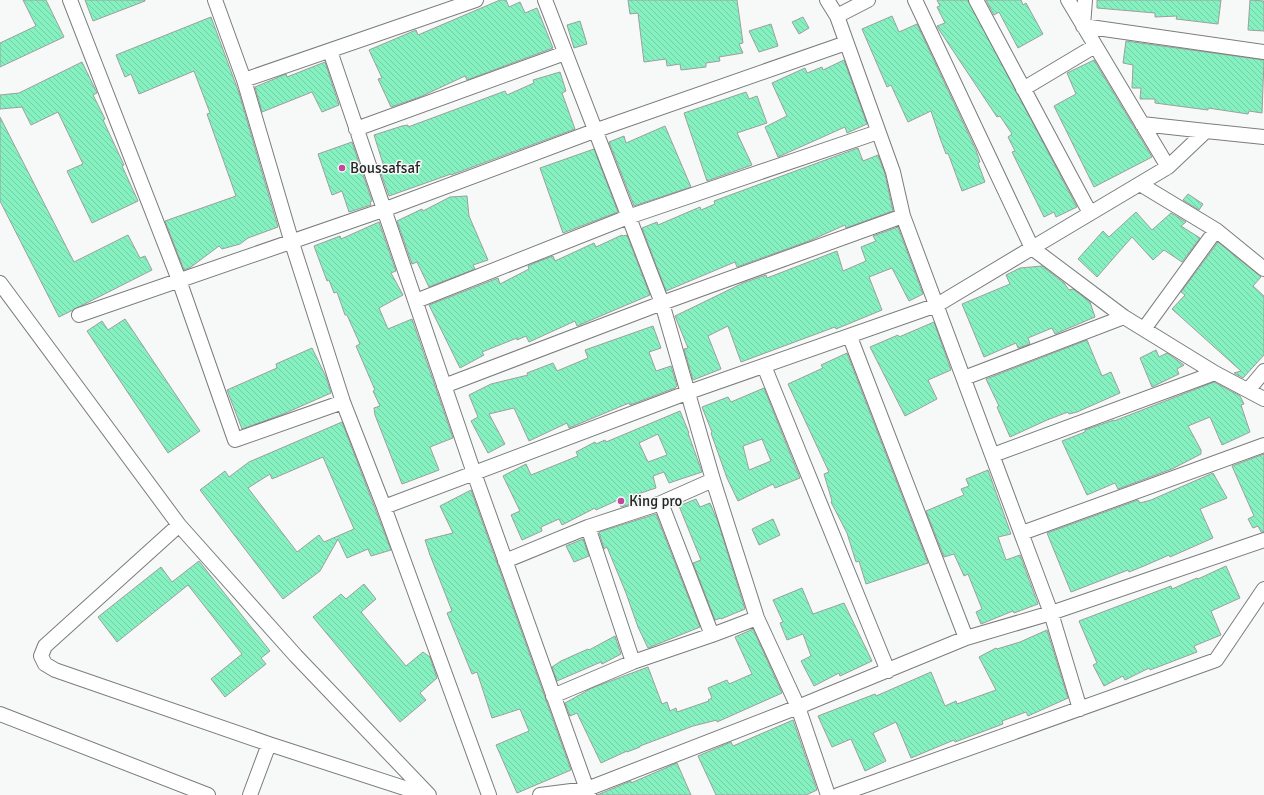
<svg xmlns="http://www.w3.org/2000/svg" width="1264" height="795" viewBox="0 0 1264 795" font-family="Signika,sans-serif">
  <defs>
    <pattern id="building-back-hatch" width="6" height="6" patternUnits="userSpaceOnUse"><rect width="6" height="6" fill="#86f1c0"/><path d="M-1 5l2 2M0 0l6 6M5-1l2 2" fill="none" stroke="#74cfa5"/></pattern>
  </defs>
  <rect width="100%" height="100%" fill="#f6f9f7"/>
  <path fill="url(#building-back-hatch)" stroke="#9d9f9e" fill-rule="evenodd" d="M23,0H46L64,37L0,67V43L36,26Z
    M85,0H145V1L93,21Z
    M500,0H506L509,7L520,2L525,13L537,8L553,48L467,80L465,76L420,97L391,107L378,79L382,78L369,50L416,30L418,35Z
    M628,0H737L743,43L739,44L743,53L719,57L720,61L706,63V67L681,70L680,64L667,66L666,59L644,62L638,13L630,14Z
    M937,0H968L1077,207L1056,217L1054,212L1044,217L1012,152L1015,151L1008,137L1012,134L1000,116L997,117L938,28L937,26L945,23L937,7L940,6Z
    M986,0H1021L1023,5L1026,3L1043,34L1018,48L999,12L994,15Z
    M1097,0H1221L1218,24L1176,19L1177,16L1155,17V13L1097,8Z
    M1250,0L1264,1V31L1248,30Z
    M892,16L899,32L917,24L976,150L980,162L978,163L985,182L962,191L948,153L946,154L940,138L931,111L908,122L891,85L887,87L862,29Z
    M211,17L239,93L278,227L248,238L240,244L222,249L219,246L191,267L184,270L165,221L236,196L207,114L210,113L194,71L139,94L131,74L125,77L116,55Z
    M803,17L809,28L799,34L792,22Z
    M580,21L587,44L574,48L567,25Z
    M771,24L778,46L759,52L749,31Z
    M1126,41L1264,60L1262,113L1249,111L1248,114L1208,108V110L1155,103V99H1140L1141,88H1132L1133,65L1123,63Z
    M844,60L867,124L847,133L845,127L778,157L765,127L787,116L772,83L805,68L807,73L822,67L823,70Z
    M1094,60L1152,157L1094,187L1054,106L1076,94L1067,73Z
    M82,62L97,93L93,95L105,119L103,120L124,165L122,166L138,201L92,223L67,171L83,164L58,112L31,125L22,107L0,109V95L19,93Z
    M325,62L339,105L322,112L312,92L262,112L255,87L286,74L287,77Z
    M560,72L566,91L562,93L575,129L451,175V174L389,196L380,171L385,170L374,135L402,126L408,125V127L505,91L507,95L534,83L533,80Z
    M746,92L749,99L757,96L767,123L737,133L752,165L707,181L684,113Z
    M0,117L74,262L128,235L140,258L145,256L152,270L59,317L0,201Z
    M665,126L691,187L634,206L609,142L624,136L626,143Z
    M352,142L372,201L370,202L371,205L349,212L342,191L332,195L318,154Z
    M858,148L863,161L878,155L885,174L893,211L846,228L845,225L809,241L737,267L735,262L666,291L642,228L657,222L658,225L700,207L701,210L715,204L714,201Z
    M594,149L618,212L563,233L540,168Z
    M1188,194L1203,204L1199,210L1183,200Z
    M467,196L469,216L488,260L473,265L475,269L429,287L417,262L412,264L397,221L422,209L423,211L450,197Z
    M1136,212L1152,230L1171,213L1186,222L1181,226L1200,238L1182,262L1164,250L1153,260L1132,237L1097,277L1078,259L1103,231L1109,237Z
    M379,222L396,271L391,273L403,295L379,308L388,329L412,319L453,438L430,447L439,470L402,484L375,415L374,408L380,406L373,391L375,390L356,346L360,344L347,315H345L337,292L334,293L329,280L327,281L314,246L340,236L341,239Z
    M898,227L923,294L909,301L892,268L869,277L882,310L836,329L835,327L741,362L728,326L708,336L721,369L693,380L684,349L688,348L675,316L743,283L766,275L767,278L837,251L843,271L866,261L861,247L876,241L873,236Z
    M622,235L623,236L627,235L650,295L577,326L575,321L529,342L526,336L517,340V338L482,352L484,355L460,368L429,305L498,278L500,284L529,269L528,266L537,262L553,256L555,261L594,243L596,247Z
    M1218,242L1261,277L1253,286L1264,296V355L1243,378L1234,373L1241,371L1172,309L1185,295L1181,292Z
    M1042,266L1064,283L1069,290L1073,289L1090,302L1095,317L1055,334L1052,328L1028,338L1030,344L1018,348L1016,343L984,357L962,304L1010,284L1006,275L1020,268Z
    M125,319L200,431L168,453L87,331L102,321L108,330Z
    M934,322L951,370L928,380L937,399L905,416L870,347L898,335L899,337Z
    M653,326L661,348L649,352L656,371L671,366L677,386L675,388L630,405L629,403L569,428L567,423L529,441L514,408L489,414L505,444L488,453L471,421L478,417L469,395L491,384L528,375L527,373L553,363L557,371L588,358L585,350Z
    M1087,340L1102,376L1111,372L1120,393L1077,412L1069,414L1068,412L1047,420L1010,437L997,407L999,406L986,379Z
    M312,348L326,377L331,393L281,415L242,429L227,390L277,368L276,364Z
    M1156,350L1159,357L1167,353L1184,365L1177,369L1179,374L1152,387L1140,358Z
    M847,353L928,563L866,584L859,561L856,562L847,533L831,502L832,501L824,474L829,472L788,384L823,368L821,365Z
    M1214,382L1240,396L1244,404L1241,405L1250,432L1222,445L1210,417L1188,426L1201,450V454L1172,469L1118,489L1115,483L1087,495L1062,441L1085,432V430L1114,420V421Z
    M764,388L800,478L775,488L773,484L738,501L727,478L711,433L712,432L702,407L728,397L731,402ZM762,439L771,461L749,470L743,446Z
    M680,411L689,433H688L702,472L669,483L664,472L653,476L656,488L638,494L640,501L621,507L618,500L596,510L595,508L562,525L559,519L541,527L542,531L522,540L511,515L520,511L503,476L526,464L531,475L578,456L576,452L595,442L596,444L605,440L606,442ZM658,434L667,455L648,462L639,443Z
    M342,422L391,550L371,556L368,549L347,558L338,539L320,571L283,599L200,490L225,471L229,477L249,462ZM323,457L354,529L324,542L319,535L297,552L248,488L270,474L272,479Z
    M1264,454V532H1261L1258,526L1253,528L1248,519L1254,516L1232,466Z
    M988,470L1011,534L998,537L1006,560L1020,555L1038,604L1014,613L1013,611L981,624L976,612L982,609L968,574L964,576L954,554L944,557L926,511L964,495L961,489L969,486L966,479Z
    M1213,473L1227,498L1200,509L1213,538L1170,557L1169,555L1144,566L1129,572L1128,570L1071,592L1047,533L1138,500L1140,503L1151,500Z
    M471,490L571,770L517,793L496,745L529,731L520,709L492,718L477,672L472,674L447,613L452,611L430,555L425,540L453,533L440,506Z
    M696,499L700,507L710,503L718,522L745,609L721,619V618L715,620L693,563L701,560L679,506Z
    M656,514L700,627L648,648L638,627L626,593L607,547L604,549L599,532Z
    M773,519L780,535L759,545L752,529Z
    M583,539L589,556L574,562L566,546Z
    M199,561L270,651L261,658L266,664L225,697L211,679L242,654L188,585L117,642L98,617L161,567L172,582Z
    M1226,566L1240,598L1211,611L1221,635L1194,646L1197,652L1150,670L1149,668L1125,680L1123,676L1104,686L1093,665L1097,663L1079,621L1171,586L1172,589L1197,578L1198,579Z
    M364,584L376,599L361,612L406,666L423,652L430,657L437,678L420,693L426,700L400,722L313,617L341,594L346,599Z
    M802,588L813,614L844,603L872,661L840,676L839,673L814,686L801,661L811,656L803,634L787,640L780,623L783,622L773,600Z
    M753,629L782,693L717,722V720L693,726L640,746V747L627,752V751L601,763L577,713L570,716L565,703L592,688L648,667L662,704L667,702L670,711L676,708L677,712L709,701L708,700L712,698L708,688L727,680L729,684L752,674L735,637Z
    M1047,630L1068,698L1028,716L1026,712L1002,721L1003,724L955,742L954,740L911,758L896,722L873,733L886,761L865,771L851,739L832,747L818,716L875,694L876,696L931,672L945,706L956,701L957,704L996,690L979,657L996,648L997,649L1020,642Z
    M615,636L621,654L602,664L601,662L557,681L552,667L561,661L588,649L589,650Z
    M793,720L817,790L806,795H716L698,756L731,742L733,746Z
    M677,763L691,795H597L631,781V783Z"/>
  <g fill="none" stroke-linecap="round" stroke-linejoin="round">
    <defs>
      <path id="minor" d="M70,0L179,280L235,440L343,402
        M215,0L244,80
        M476,0L244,80L292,243L343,402L384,507L689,392L937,305L1032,248L1124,317L1215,373L1264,399
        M545,0L662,303L713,480L757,618L798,707L828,795
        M827,0L837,16L893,172L903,216L1051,613L1080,709
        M915,0L1032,248L1168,167L1068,0
        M976,0L1090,213
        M1085,0L1083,26L1264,52
        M837,16L868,0
        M330,51L474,473L589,795
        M1023,89L1095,46
        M1142,124L1206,131L1168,167
        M356,129L565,53
        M1206,131L1264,137
        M1140,184L1216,230L1264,269
        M0,283L179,525L296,656L429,795
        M416,301L628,217L878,132
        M79,315L383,210L594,131L846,43
        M1144,329L1216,230
        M850,337L966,638
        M764,366L888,671
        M964,378L1124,317
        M444,386L662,303L903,216
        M1249,389L1264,371
        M993,455L1215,373
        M661,503L712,635
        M384,507L489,795
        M179,525L45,646L41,656L45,664L55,670L269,744L426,795
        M588,527L633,662
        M1022,533L1264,445
        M505,561L588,527L661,503L713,480
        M553,696L633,662L712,635L757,618
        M0,714L208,795
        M250,795L269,744
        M540,795L587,789L798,707L966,638L1051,613L1264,540
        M838,795L1216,660L1264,589"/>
    </defs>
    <use href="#minor" stroke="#7b7d7c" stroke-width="16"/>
    <use href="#minor" stroke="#fff" stroke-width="14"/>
  </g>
  <g fill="#c2489a" stroke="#f6f9f7" stroke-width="1.5">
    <circle cx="342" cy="168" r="4"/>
    <circle cx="621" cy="501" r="4"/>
  </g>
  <g text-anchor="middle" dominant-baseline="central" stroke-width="3" stroke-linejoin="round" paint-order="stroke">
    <g font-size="15" fill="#252726" stroke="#f6f9f7" text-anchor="start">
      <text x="350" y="168">Boussafsaf</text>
      <text x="629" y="501">King pro</text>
    </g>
  </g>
</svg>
